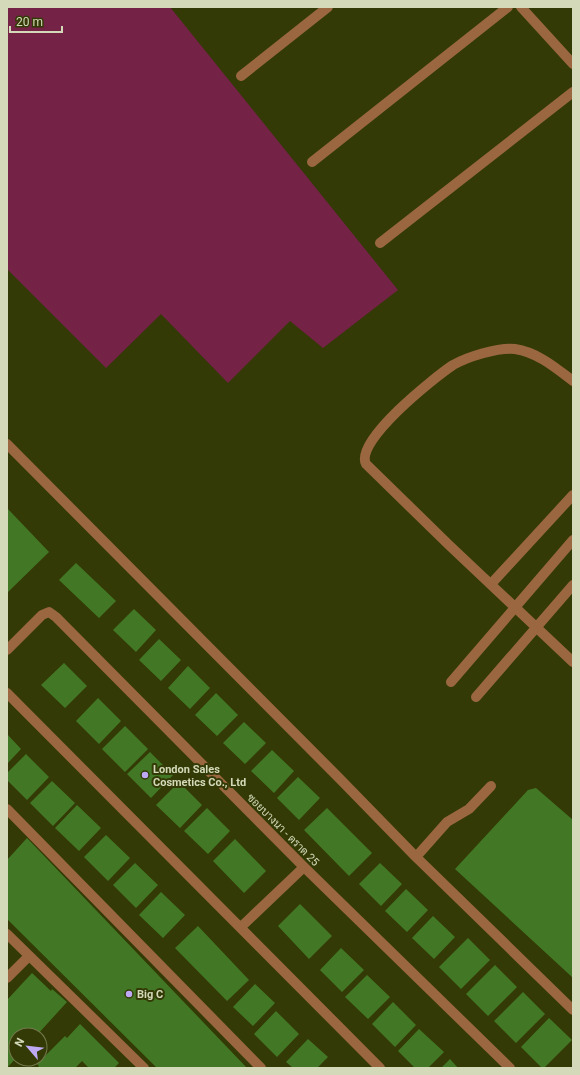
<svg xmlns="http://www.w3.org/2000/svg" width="580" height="1075" viewBox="0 0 580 1075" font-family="Roboto,Sarabun,sans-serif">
  <rect width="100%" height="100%" fill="#333a05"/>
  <path fill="#752247" d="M7,7H170L398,290L323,348L290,321L228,383L161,314L106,368L7,269Z"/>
  <path fill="#427825" d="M7,508L49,552L7,593Z
    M76,563L116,601L99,618L59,580Z
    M134,609L156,630L136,652L113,630Z
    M159,639L181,660L161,681L139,660Z
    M64,663L87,686L65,708L41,685Z
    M188,666L210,688L190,709L168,688Z
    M216,693L238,715L217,736L195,715Z
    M98,698L121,721L99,744L76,721Z
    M244,722L266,743L245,764L223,743Z
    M125,726L148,749L125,772L102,749Z
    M7,734L21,749L7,764Z
    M272,750L294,771L274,793L251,771Z
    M150,752L173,775L151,798L127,774Z
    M26,754L49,777L27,800L7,780V773Z
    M298,777L320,798L299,820L277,798Z
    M52,781L75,803L53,826L30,803Z
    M179,782L202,805L180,828L156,805Z
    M536,788L573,820L572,977L455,869L528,790Z
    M77,805L101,828L79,851L55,828Z
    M207,808L230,831L208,854L184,831Z
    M327,808L372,853L349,876L304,830Z
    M106,835L130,858L108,881L84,857Z
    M27,838L247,1068H157L7,919V860Z
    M235,839L266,871L244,893L213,861Z
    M135,863L158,885L136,908L113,885Z
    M380,863L402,884L381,906L359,884Z
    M406,889L428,910L407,932L385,911Z
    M161,892L185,915L163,938L139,915Z
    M300,904L332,936L309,959L278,926Z
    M433,916L455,937L434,959L412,938Z
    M198,926L249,980L227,1001L175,948Z
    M468,938L490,960L461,989L439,967Z
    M341,948L364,970L342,992L320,970Z
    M495,965L517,987L488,1016L466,994Z
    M32,973L51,991L52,989L67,1002L37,1035H16V1058L7,1068V1000Z
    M367,975L390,997L368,1019L345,997Z
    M255,984L275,1003L253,1026L233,1007Z
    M523,992L545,1014L516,1043L494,1021Z
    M393,1002L416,1025L395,1047L372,1024Z
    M276,1011L299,1034L277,1057L254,1034Z
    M549,1018L572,1040L544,1068H542L521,1047Z
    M80,1024L119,1063L114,1068H87L88,1067L82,1061L75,1068H37L39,1066L37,1064L65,1036L67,1038Z
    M419,1029L444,1052L428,1068H415L398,1051Z
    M308,1039L328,1057L317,1068H293L286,1062Z
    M450,1059L458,1068H441Z"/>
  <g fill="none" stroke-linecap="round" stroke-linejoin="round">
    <path stroke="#9a6741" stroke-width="10" d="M521,7L573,64
      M241,76L328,7
      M312,162L508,7
      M380,243L573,92
      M573,381C556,368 537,352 515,349C498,347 467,357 453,365C435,377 354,441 366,464L450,546L573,662
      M7,444L340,779L416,857L573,1010
      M491,584L573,495
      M7,650L42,615L49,612L56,617L304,867L510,1068
      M451,682L573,540
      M7,693L380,1068
      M476,697L573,585
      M7,809L261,1068
      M416,857L447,822L469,809L491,786
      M241,927L304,867
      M7,934L144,1068
      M7,978L29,956"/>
  </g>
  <g fill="#bea9f5" stroke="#333a05" stroke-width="1.5">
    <circle cx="145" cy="775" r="4"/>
    <circle cx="129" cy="994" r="4"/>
  </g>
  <g text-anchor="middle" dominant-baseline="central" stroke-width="4" stroke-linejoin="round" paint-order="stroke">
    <g font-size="11" font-weight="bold" fill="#d3d9b9" stroke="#333a05" text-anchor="start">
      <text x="153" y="769">London Sales<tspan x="153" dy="13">Cosmetics Co., Ltd</tspan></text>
      <text x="137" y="994">Big C</text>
    </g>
    <g font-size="11" fill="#d3d9b9" stroke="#333a05">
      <text transform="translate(283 830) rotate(45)">ซอยบางนา - ตราด 25</text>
    </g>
  </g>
  <rect width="580" height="1075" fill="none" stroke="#d3d9b9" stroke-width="16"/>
  <g transform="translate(28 1047) rotate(298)"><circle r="19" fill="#333a05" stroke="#737a4d"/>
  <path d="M0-3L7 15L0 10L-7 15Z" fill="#bea9f5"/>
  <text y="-6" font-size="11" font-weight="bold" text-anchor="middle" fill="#d3d9b9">N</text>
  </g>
  <path d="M10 26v6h52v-6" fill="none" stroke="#d3d9b9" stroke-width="2"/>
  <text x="16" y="26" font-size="12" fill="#d3d9b9" stroke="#333a05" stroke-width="3" paint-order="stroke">20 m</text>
</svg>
